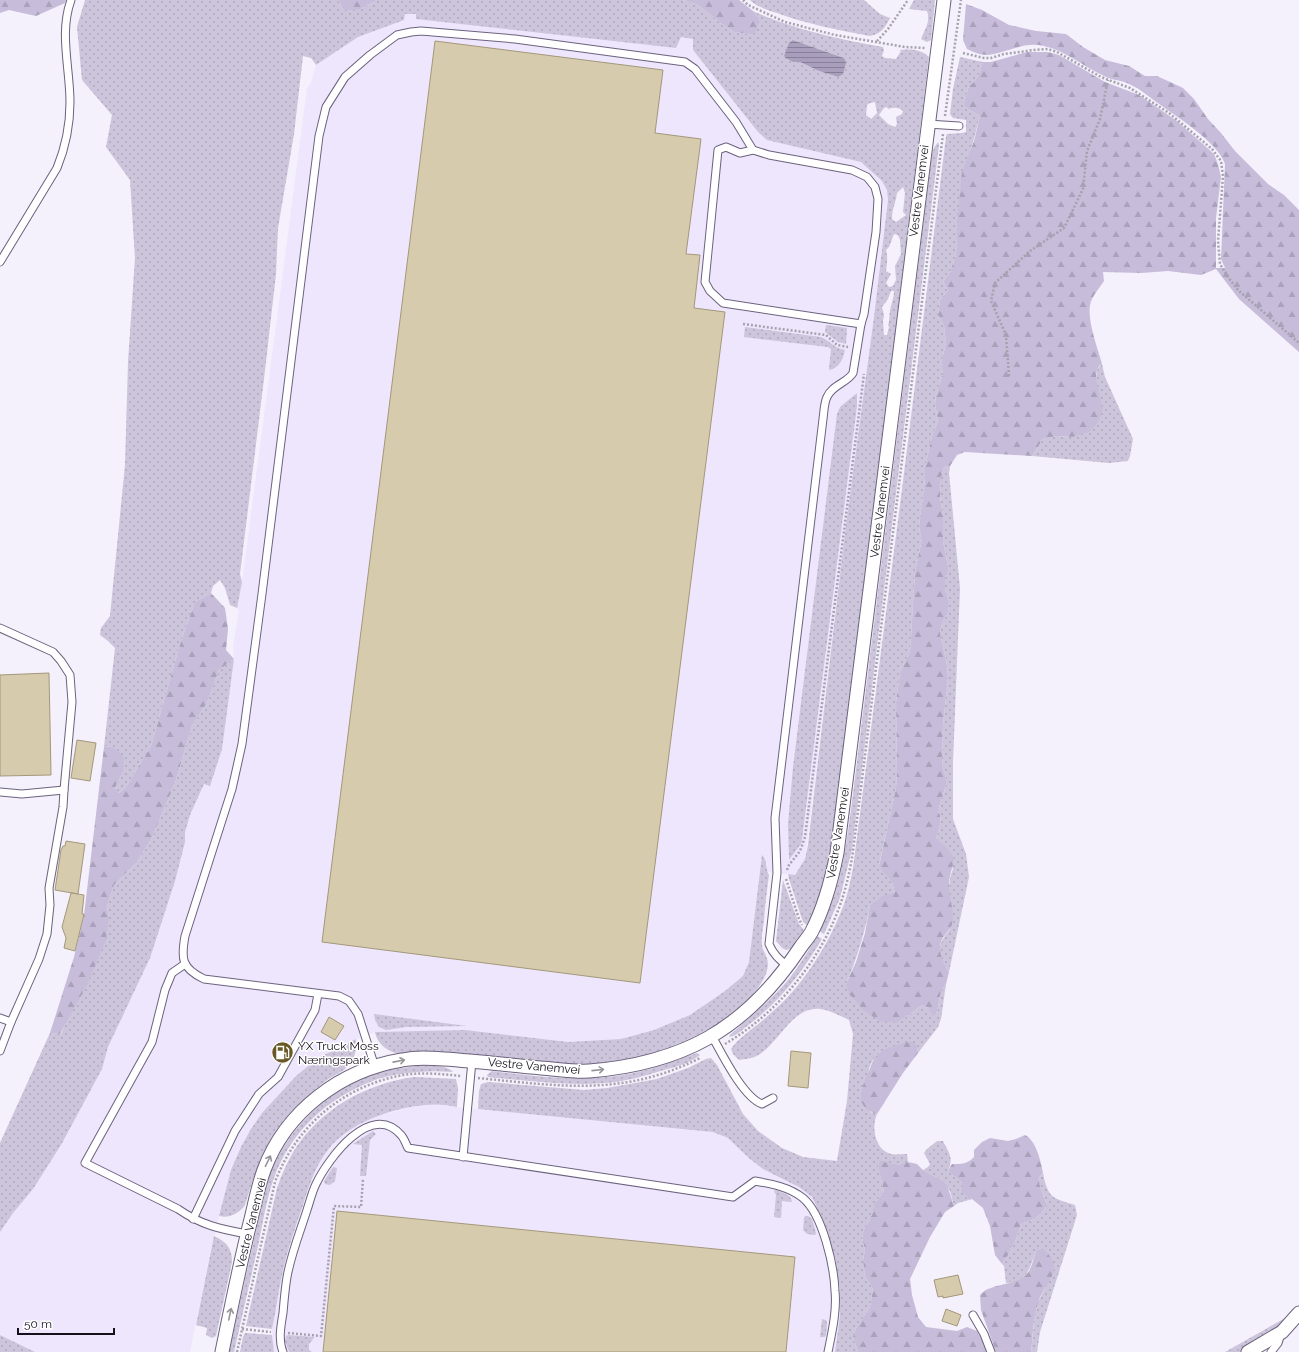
<svg xmlns="http://www.w3.org/2000/svg" width="1299" height="1352" font-family="Raleway,sans-serif">
  <style>
    .built { fill: #eee6fd }
    .grass { fill: url(#grass-dots); fill-rule: evenodd }
    .forest { fill: url(#forest-firs) }
    .water { fill: url(#water-rules) }
    .building { fill: #d7cbad; stroke: #a3987a }
    .lines { fill: none; stroke-linecap: round; stroke-linejoin: round }
    .lane-casing { stroke: #6c627d; stroke-width: 9 }
    .street-casing { stroke: #6c627d; stroke-width: 15 }
    .path { stroke: #a5a1ad; stroke-width: 2.5; stroke-dasharray: 2 2; stroke-linecap: butt }
    .lane { stroke: #fff; stroke-width: 7 }
    .street { stroke: #fff; stroke-width: 13 }
    .oneway { stroke: #969498 }
    .labels { text-anchor: middle; dominant-baseline: central; stroke-width: 3; stroke-linejoin: round; paint-order: stroke }
    .street-label { font-size: 12px; fill: #15111b; stroke: #fff }
    .poi-label { font-size: 12px; fill: #15111b; stroke: #fff; text-anchor: start }
  </style>
  <defs>
    <pattern id="grass-dots" width="8" height="8" patternUnits="userSpaceOnUse"><rect width="8" height="8" fill="#ccc5db"/><path d="M2 2h.1M6 6h.1" fill="none" stroke="#aea8bb" stroke-width="1.8" stroke-linecap="round"/></pattern>
    <pattern id="forest-firs" width="22" height="20" patternUnits="userSpaceOnUse"><rect width="22" height="20" fill="#c7bcda"/><path d="M5 1l3.5 6h-7zM16 11l3.5 6h-7z" fill="#aaa1ba"/></pattern>
    <pattern id="water-rules" width="6" height="5" patternUnits="userSpaceOnUse"><rect width="6" height="5" fill="#a99fbc"/><path d="M0 2.5h6" fill="none" stroke="#888098"/></pattern>
  </defs>
  <rect width="100%" height="100%" fill="#f4f0fc"/>
  <g class="built">
    <polygon points="404,14 416,14 417,19 676,48 681,37 693,39 693,50 758,132 861,162 882,181 887,190 888,200 874,317 846,525 805,859 795,875 767,872 767,864 762,856 749,962 743,977 725,991 690,1015 654,1030 621,1039 568,1042 465,1030 375,1032 356,1039 318,1058 296,1076 281,1092 231,1170 210,1253 190,1352 35,1352 0,1335 0,1232 13,1213 33,1189 61,1145 102,1069 108,1047 150,958 185,842 185,832 190,815 204,784 209,786 222,749 234,659 233,646 239,611 237,608 237,606 242,582 277,318 307,88 311,83 316,65 358,37 404,20"/>
    <polygon points="446,1104 457,1107 713,1132 728,1138 750,1159 763,1169 799,1187 812,1197 822,1218 835,1257 840,1289 840,1316 835,1352 274,1352 272,1329 282,1274 293,1235 310,1183 325,1154 337,1140 353,1127 374,1117 419,1105"/>
  </g>
  <g class="grass">
    <path d="M85 0H338L343 10H359L377 0H683L698 5 722 24 734 32 753 35 759 18 753 11C794 30 839 39 883 47L884 50 882 56 885 58 896 59 901 51 899 50C910 49 921 49 929 57L835 822 825 878 816 905 807 925 803 922 789 879 788 874 795 875 805 859 808 845 846 525 874 317 888 200 887 190 882 181 861 162 767 140 758 132 693 50V39L681 37 676 48 416 19V14H405L404 20 358 37 316 65 311 58 303 56 294 134 278 228 276 274 264 379 240 574 242 582 237 608 230 605 225 588 220 580 213 586 211 593 195 602 181 641 151 746 126 787 119 793 115 788 123 772 108 746 104 747 115 648 108 641 100 635 101 628 110 616 125 465 128 362 135 258 130 180 106 147 112 115 82 80 77 27ZM793 40 844 58 838 77 819 71 800 62H793ZM875 102 877 113 871 119 866 115 867 105 870 103ZM887 107 888 109C894 107 899 107 903 111L902 114 896 117 897 124 895 127 888 124 879 115 884 108ZM903 187 905 193 903 212 906 215 896 222 892 219C892 207 896 203 897 193ZM894 234 898 235 900 240 901 254 895 266 896 280 893 286 889 287 886 283 891 274 886 271C887 263 888 258 886 250L889 247ZM891 291H894C894 298 891 304 890 311 889 316 890 320 888 325L889 327 887 335H884L883 321 884 315 882 307 888 299Z"/>
    <path d="M750 0H864L880 14 890 18C885 28 881 34 870 36 838 30 807 24 777 13 768 10 757 7 750 0Z"/>
    <path d="M914 0H935L931 40 927 42 921 39C925 29 931 21 927 11L909 9Z"/>
    <path d="M960 57 983 62C978 74 980 78 969 86L963 106 980 116 970 153 957 237 956 255 950 272 943 282 948 290 940 300 938 315 944 326 946 343 941 363 943 374 936 395 935 404 938 421 932 436 925 467V479L919 527 922 539 915 572 910 652 900 672 896 702 897 772 896 788 879 865 892 883 895 892 870 905C865 932 857 958 846 984L898 1023 922 1005 928 1008 933 1015 937 1012 941 991 946 984 941 1019 938 1027 918 1053 917 1046C895 1048 877 1044 869 1069L870 1112 877 1114C871 1127 875 1150 891 1154 896 1155 902 1154 907 1154L908 1162 903 1164 896 1165 888 1163 878 1165 884 1191 874 1204V1210L869 1221 864 1229 862 1238 865 1249 863 1261 865 1276 873 1289 870 1307 856 1328 853 1337 858 1352H835L840 1316V1289L835 1257 822 1218 812 1197 799 1187 763 1169 750 1159 728 1138 713 1132 478 1109 479 1091 481 1084 488 1082 584 1090 607 1088 657 1079 688 1068 706 1059 711 1058 717 1065 743 1114 758 1131 782 1148 803 1157 837 1161 847 1101 853 1034 849 1020C840 1016 830 1010 820 1009 793 1006 780 1041 760 1054 755 1058 746 1059 739 1060L733 1054 731 1049C737 1040 745 1035 753 1028 764 1020 773 1011 783 1002 809 976 835 933 846 898 849 888 851 878 853 868L901 497 946 137 947 134 962 133 966 132V120L953 118 950 114 953 89Z"/>
    <path d="M938 142 939 145 852 849 840 898 824 934 819 931C841 891 846 847 852 802L932 154 934 148Z"/>
    <polygon points="826,325 847,328 846,344 838,342 825,332"/>
    <path d="M745 327 821 337C832 342 832 347 845 350 843 359 840 367 830 370L829 369 831 349 828 347 744 337Z"/>
    <path d="M1102 364 1105 377 1133 439 1130 456 1128 461 1109 463 1032 456 1043 439 1057 436 1072 437 1103 408C1100 396 1090 373 1102 364Z"/>
    <polygon points="857,393 857,406 802,839 801,844 789,860 788,824 793,767 837,414 840,407"/>
    <path d="M950 466 949 473 960 588 953 761V819L966 854 969 877 949 972C937 952 936 947 950 929 950 911 946 885 953 869L936 838C939 830 943 819 938 811L947 782 943 768 942 758 943 725 948 678 947 665 940 633 942 623 948 613 949 601 945 590V578L949 571 943 541V516L940 496 941 478 944 467Z"/>
    <polygon points="234,659 222,749 210,786 204,784 190,815 185,832 185,842 175,881 150,958 108,1047 102,1069 61,1145 33,1189 13,1213 0,1232 0,1143 50,1033 61,1034 109,917 107,906 114,885 136,863 151,840 175,783 192,726 207,703 219,670"/>
    <path d="M762 855C768 861 765 869 769 875 767 890 765 905 764 921 763 928 761 937 762 945 762 949 765 952 766 956 769 962 768 970 765 976 755 998 734 1014 714 1026 685 1042 654 1055 621 1061 567 1071 504 1057 449 1053 439 1052 429 1051 419 1052 413 1052 407 1054 401 1054 389 1053 377 1044 375 1032L465 1030 568 1042 621 1039 654 1030 690 1015 725 991 743 976 749 962Z"/>
    <polygon points="783,880 799,924 804,930 794,948 786,950 782,948 776,941"/>
    <path d="M817 936 822 939C803 971 781 1000 751 1023 744 1028 738 1035 730 1037L729 1036 732 1033C744 1022 757 1012 769 1000 789 982 804 959 817 936Z"/>
    <polygon points="374,1014 467,1026 406,1027 386,1030 379,1027 375,1020"/>
    <path d="M356 1039C357 1046 355 1056 352 1062 346 1070 335 1075 327 1080 313 1091 300 1102 288 1115 265 1141 255 1172 245 1205 240 1213 229 1219 219 1216L231 1170 241 1147 251 1129 262 1113 296 1076 318 1058Z"/>
    <path d="M697 1053 700 1055C690 1063 676 1067 664 1070 644 1076 624 1082 604 1083 569 1086 533 1081 497 1078L488 1077 487 1075 492 1071C546 1078 597 1084 650 1069 666 1065 681 1058 697 1053Z"/>
    <path d="M415 1066C425 1066 447 1064 453 1072 428 1070 404 1072 381 1078 374 1080 367 1083 361 1086 321 1104 289 1136 274 1178 266 1200 263 1223 258 1246 250 1281 242 1317 234 1352H229L265 1190C267 1183 269 1176 272 1169 292 1123 335 1083 385 1071 395 1068 405 1068 415 1066Z"/>
    <path d="M415 1077 456 1079 458 1088 457 1107C436 1102 417 1105 397 1110 375 1116 355 1124 338 1139 319 1156 310 1182 303 1205 295 1228 287 1251 282 1275 278 1293 276 1311 272 1329L246 1326 277 1188C281 1176 286 1165 292 1154 318 1110 366 1083 415 1077Z"/>
    <polygon points="373,1131 376,1134 370,1140 366,1176 360,1176 362,1145 353,1144"/>
    <path d="M937 1141H943C949 1153 954 1158 948 1171L962 1183V1192L969 1200 958 1203 954 1206 950 1191 942 1180 923 1170 928 1167 930 1164 924 1153 927 1149Z"/>
    <polygon points="333,1167 337,1168 335,1181 330,1185 325,1184 324,1181"/>
    <path d="M1043 1173C1048 1198 1052 1198 1075 1205L1077 1215 1040 1332 1037 1352H1031L1035 1314 1039 1300 1051 1277 1054 1268 1036 1251C1029 1269 1029 1280 1006 1283L1004 1266 1002 1264C1013 1249 1016 1240 1021 1224 1035 1219 1040 1218 1047 1204L1038 1182 1039 1178Z"/>
    <path d="M776 1190C783 1193 791 1194 792 1202L782 1201 781 1218 774 1217 776 1195 774 1191Z"/>
    <polygon points="805,1216 808,1216 812,1219 816,1233 815,1235 807,1234 803,1230 804,1218"/>
    <path d="M214 1236C227 1242 232 1248 232 1262L216 1336 212 1338 206 1335 207 1328 196 1325Z"/>
    <polygon points="1294,1313 1291,1318 1244,1352 1225,1352"/>
    <polygon points="822,1319 826,1320 827,1323 826,1336 824,1337 820,1337"/>
    <polygon points="245,1333 272,1335 274,1352 240,1352 243,1337"/>
    <polygon points="0,1335 35,1352 0,1352"/>
    <polygon points="288,1335 314,1337 313,1339 309,1344 309,1350 312,1352 289,1352 285,1341 286,1336"/>
  </g>
  <g class="forest">
    <polygon points="0,0 66,0 65,3 36,16 9,10 0,13"/>
    <polygon points="338,0 377,0 359,10 343,10"/>
    <polygon points="683,0 739,0 753,11 759,18 757,29 753,35 734,32 722,24 698,5"/>
    <path d="M966 4 982 10 1009 25 1036 31 1066 34 1083 47 1105 60 1129 66 1145 76H1157L1183 88 1194 99 1208 119 1221 133 1235 151 1268 184 1284 195 1299 210V352L1239 299 1216 269 1201 275 1168 271 1141 273 1103 272 1104 281C1100 287 1095 293 1092 299 1084 314 1098 348 1102 364L1099 366 1096 374 1097 383 1103 408 1099 421 1089 432 1072 437 1057 436 1043 439 1032 456 965 452 957 455 950 466 944 467 941 478 940 496 943 516V541L949 571 945 578V590L949 601 948 613 942 623 940 633 947 665 948 678 943 725 942 758 943 768 947 782 938 811C943 819 939 830 936 838L948 849 954 858C953 867 949 876 949 885 948 896 954 908 953 919 953 925 949 930 945 935 935 947 942 960 949 972L946 984 941 991 937 1012 933 1016 928 1008 922 1005 898 1023 880 1021 864 1011 850 995 846 984 856 962 865 933 870 905 885 895H888L895 892 892 883 879 866 896 788 897 772 896 702 900 672 910 652 915 572 922 539 919 527 925 479V467L932 436 938 421 935 404 936 395 943 374 941 363 946 343 944 326 938 315 940 300 948 290 943 282 950 272 956 255 958 212 962 172 974 141 980 116 963 106 969 86C980 78 978 74 983 62H991L1027 52H1048L1059 55 1105 82 1139 95 1177 121 1204 145 1214 154 1218 164 1221 177 1216 218V268H1225L1221 259 1225 164C1218 142 1174 115 1155 101 1147 95 1137 87 1127 83 1120 80 1111 80 1104 76 1084 67 1066 51 1044 46 1024 41 1007 53 987 55 981 55 973 52 967 49L963 40Z"/>
    <path d="M211 593 225 608 228 629 226 650 234 659 219 670 207 703 192 726 175 783 151 840 136 863 114 885 107 906 109 917 106 940 89 981 60 1034 50 1033 74 957 84 915 104 747C113 745 118 751 124 758L123 772 115 788 119 793 126 787 151 746 181 641 195 602Z"/>
    <path d="M911 1041 917 1046 918 1053 903 1073 877 1114C853 1107 861 1089 869 1071 872 1064 873 1058 879 1053 885 1048 903 1043 911 1041Z"/>
    <path d="M1025 1135C1036 1140 1041 1162 1043 1173 1042 1174 1040 1176 1039 1178 1037 1182 1045 1199 1047 1204 1040 1218 1035 1219 1021 1224 1016 1240 1013 1249 1002 1264L995 1255 990 1226 983 1208 972 1199 969 1200 962 1192V1183L948 1171 952 1164C961 1164 968 1164 974 1157V1150L982 1142 990 1138 1008 1141 1016 1139Z"/>
    <path d="M880 1161C891 1163 898 1167 908 1162L917 1164 923 1170 942 1180 947 1185 954 1206 945 1212 930 1237 910 1279 912 1295 918 1317 926 1327 957 1331 967 1327 977 1331 985 1345 987 1352H858L853 1337 856 1328 870 1307 873 1289 865 1276 863 1261 865 1249 862 1238 864 1229 869 1221 874 1210V1204L884 1191 878 1166Z"/>
    <path d="M1044 1249C1048 1254 1054 1260 1054 1267 1054 1279 1042 1290 1039 1300 1033 1317 1033 1335 1031 1352H996L981 1310 980 1295C982 1293 985 1290 988 1289 999 1284 1024 1283 1030 1269 1033 1263 1034 1257 1036 1251Z"/>
  </g>
  <polygon class="water" points="793,40 844,58 846,63 843,74 838,77 819,71 800,62 793,62 786,58 784,56 789,43"/>
  <g class="building">
    <polygon points="435,41 663,70 655,133 701,139 686,254 700,255 694,308 725,312 640,983 322,942"/>
    <polygon points="49,673 51,775 0,776 0,675"/>
    <polygon points="77,740 96,743 90,781 71,778"/>
    <polygon points="66,841 85,844 78,894 55,890 61,850 63,846 65,846"/>
    <polygon points="71,893 84,895 82,914 84,914 75,951 64,948 66,938 62,927"/>
    <polygon points="329,1017 344,1026 335,1040 321,1032"/>
    <polygon points="791,1051 811,1053 808,1088 788,1086"/>
    <polygon points="337,1211 795,1257 786,1352 323,1352"/>
    <polygon points="958,1275 963,1294 943,1298 943,1296 938,1297 934,1280"/>
    <polygon points="946,1309 961,1315 957,1326 942,1321"/>
  </g>
  <g class="lines">
    <defs>
      <g id="lane">
        <polyline points="927,124 959,126"/>
        <polyline points="753,150 740,153 726,147 718,150 705,282 710,291 723,303 861,324"/>
        <path d="M0 262 57 168C66 146 70 125 70 102 70 68 59 33 71 0"/>
        <polyline points="0,628 53,652 61,661 70,675 72,702 64,790 63,807 49,888 50,905 47,934 39,959 11,1022"/>
        <polyline points="0,792 22,794 64,790"/>
        <path d="M185 964 172 973 165 990 152 1042 85 1163 178 1209C201 1225 220 1229 247 1234"/>
        <polyline points="0,1018 11,1022 0,1051"/>
        <path d="M712 1036C722 1054 743 1097 762 1104L773 1098"/>
        <path d="M375 1067 358 1014 349 1001 339 996 204 979C181 968 181 958 185 936L232 789 242 744 262 594 319 136 326 107 345 77 370 55 397 35 411 32 421 31 515 39 685 62 695 69 736 122 753 150 769 155 852 170 867 177 875 187 878 199 876 232 864 314 861 324 853 373C847 383 832 385 827 397 824 403 824 412 823 419L775 818 777 873 769 944C773 954 779 959 787 966"/>
        <polyline points="463,1157 472,1061"/>
        <polyline points="193,1219 235,1131 259,1094 278,1077 315,1010 318,994"/>
        <polyline points="973,1315 984,1334 991,1352"/>
        <path d="M283 1352C278 1340 281 1325 283 1313 284 1301 285 1289 287 1277 291 1254 300 1232 307 1210 310 1201 312 1192 316 1184 328 1159 371 1100 401 1135 404 1138 406 1144 408 1148L733 1197 755 1181C772 1184 789 1187 803 1198 823 1215 834 1266 835 1291 837 1311 832 1332 828 1352"/>
        <polyline points="1271,1352 1278,1343 1281,1334"/>
      </g>
      <g id="street">
        <path d="M222 1352C231 1308 240 1263 251 1219 255 1203 258 1186 264 1170 286 1111 341 1070 402 1060 416 1057 430 1058 444 1059 476 1061 508 1065 541 1068 557 1069 573 1072 589 1071 629 1068 672 1058 708 1038 745 1017 776 984 800 948 804 942 809 937 812 931 824 908 832 878 837 853L944 0"/>
        <polyline points="1248,1352 1282,1332 1299,1313"/>
      </g>
    </defs>
    <use href="#lane" class="lane-casing"/>
    <use href="#street" class="street-casing"/>
    <g class="path">
      <polyline points="743,0 748,5 785,22 835,35 905,47 925,48"/>
      <polyline points="877,41 888,29 908,0"/>
      <polyline points="963,53 984,58 991,58 1004,54 1034,50 1048,49 1057,52 1101,77 1130,88 1169,113 1212,149 1221,161 1223,176 1218,241 1220,264 1228,277 1238,290 1299,343"/>
      <polyline points="945,116 961,0"/>
      <polyline points="743,324 826,335 837,345 848,347"/>
      <polyline points="1009,376 1006,335 991,301 995,283 1030,251 1064,228 1083,189 1087,151 1100,119 1108,80"/>
      <polyline points="787,870 789,865 800,851 805,837 864,374"/>
      <polyline points="786,879 799,919 802,925"/>
      <path d="M725 1044C781 1011 826 954 844 893 848 879 851 865 853 851L943 134"/>
      <path d="M478 1078C560 1086 623 1097 700 1058"/>
      <polyline points="242,1329 271,1332"/>
      <polyline points="288,1333 321,1336 334,1206 361,1207 363,1179"/>
      <path d="M237 1352 275 1182C296 1126 343 1086 403 1075 422 1072 442 1074 461 1076"/>
    </g>
    <use href="#lane" class="lane"/>
    <use href="#street" class="street"/>
  </g>
  <defs><path id="oneway-shaft" d="M-6 0H5M1.5-3L5.5 0L1.5 3" fill="none" stroke-width="1.6" stroke-linecap="round" stroke-linejoin="round"/></defs>
  <g class="oneway">
    <use href="#oneway-shaft" transform="translate(399 1061) rotate(-11)"/>
    <use href="#oneway-shaft" transform="translate(598 1070) rotate(-6)"/>
    <use href="#oneway-shaft" transform="translate(268 1161) rotate(-64)"/>
    <use href="#oneway-shaft" transform="translate(230 1314) rotate(-78)"/>
  </g>
  <defs>
    <symbol id="fuel-disc" viewBox="-11 -11 22 22"><circle r="9.5" fill="#695826" stroke="#fff"/><path d="M-5.5-6h7V0h2V4h1.3V-2.5L3-4.5l.8-.8L6-3V5H2.5V1h-1V6h-7ZM-4.2-4.7v3.2H.2V-4.7Z" fill="#fff"/></symbol>
  </defs>
  <g fill-rule="evenodd">
    <use href="#fuel-disc" x="270" y="1040" width="25" height="25"/>
  </g>
  <g class="labels">
    <g class="street-label">
      <text transform="translate(919 191) rotate(-83)">Vestre Vanemvei</text>
      <text transform="translate(880 512) rotate(-83)">Vestre Vanemvei</text>
      <text transform="translate(838 833) rotate(-81)">Vestre Vanemvei</text>
      <text transform="translate(534 1066) rotate(5)">Vestre Vanemvei</text>
      <text transform="translate(251 1223) rotate(-76)">Vestre Vanemvei</text>
    </g>
    <g class="poi-label">
      <text x="298" y="1046">YX Truck Moss<tspan x="298" dy="14">Næringspark</tspan></text>
    </g>
  </g>
  <path d="M18 1328v6h96v-6" fill="none" stroke="#15111b" stroke-width="2"/>
  <text x="24" y="1328" font-size="12" fill="#15111b" stroke="#ffffff" stroke-width="3" paint-order="stroke">50 m</text>
</svg>
